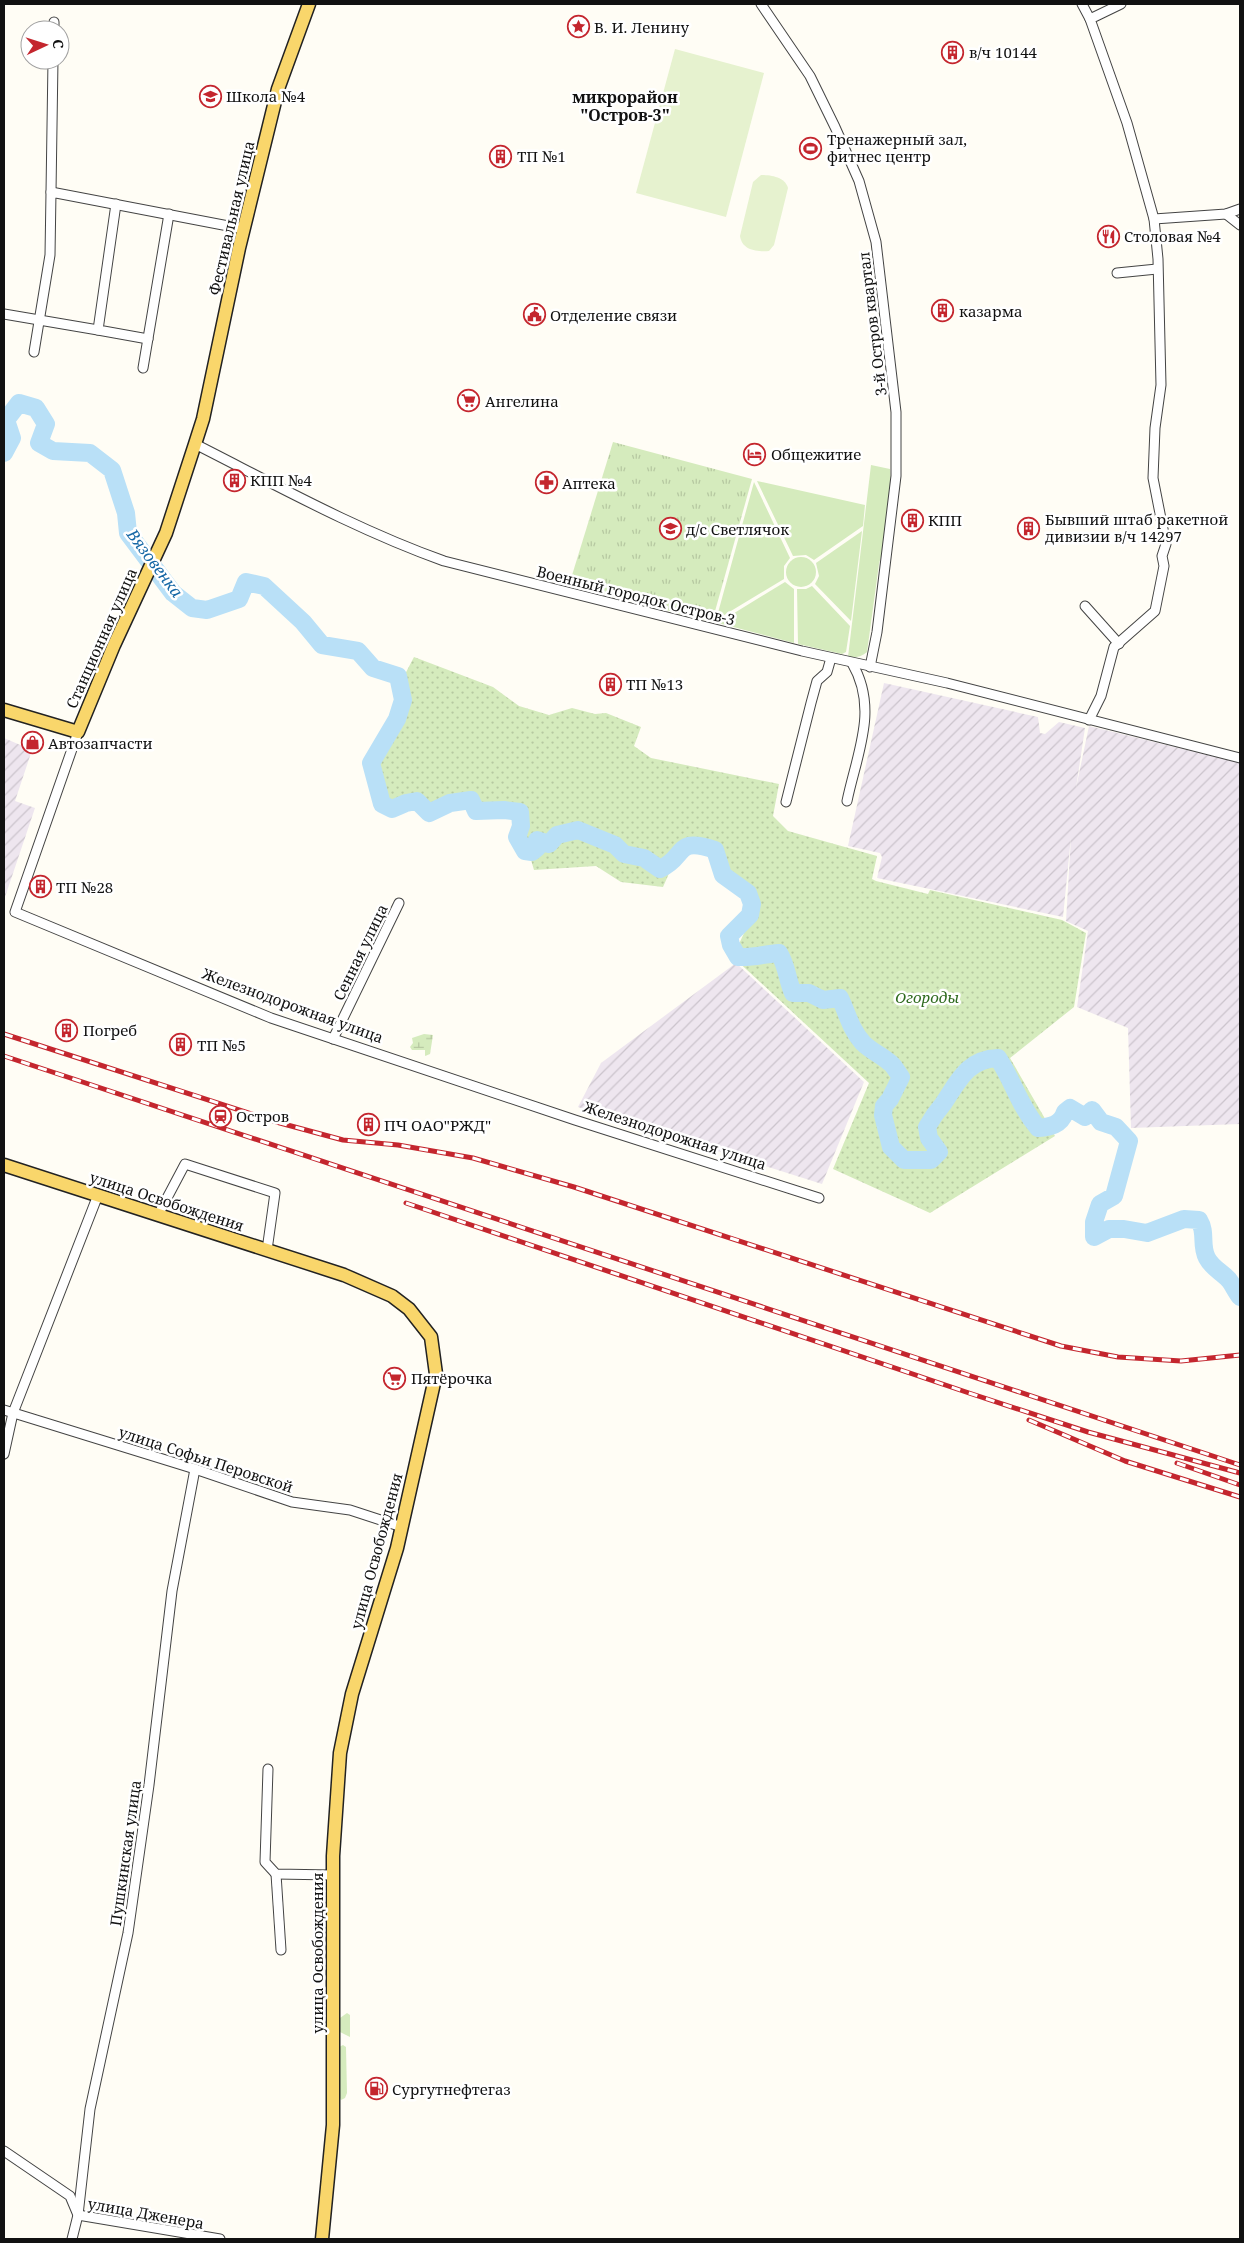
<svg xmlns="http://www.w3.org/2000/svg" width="1244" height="2243" font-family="'Noto Serif',serif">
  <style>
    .industrial { fill: url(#industrial-furrows) }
    .grass { fill: #d5ebbd }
    .wetland { fill: url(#wetland-marsh) }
    .park { fill: url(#park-tufts) }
    .garden { fill: url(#garden-dots) }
    .pitch { fill: #e6f2cf }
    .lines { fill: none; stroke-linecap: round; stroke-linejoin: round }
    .river { stroke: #b9e0f7; stroke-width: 18 }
    .street-casing { stroke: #444; stroke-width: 11 }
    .primary-casing { stroke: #222; stroke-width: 15 }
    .street { stroke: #fff; stroke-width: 9 }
    .primary { stroke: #f9d66b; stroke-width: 12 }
    .rail-casing { stroke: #c4262e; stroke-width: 5 }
    .rail { stroke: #fff; stroke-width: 3; stroke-dasharray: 9; stroke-linecap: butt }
    .labels { text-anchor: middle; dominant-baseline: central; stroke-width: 5; stroke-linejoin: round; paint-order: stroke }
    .poi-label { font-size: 15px; fill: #111; stroke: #fff; text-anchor: start }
    .street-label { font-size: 15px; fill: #111; stroke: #fff }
    .park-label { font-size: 15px; font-style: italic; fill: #2f6b1f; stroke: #fff }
    .neighbourhood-label { font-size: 16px; font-weight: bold; fill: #111; stroke: #fff }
    .water-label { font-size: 16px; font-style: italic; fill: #1768a6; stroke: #fff }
  </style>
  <defs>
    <pattern id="industrial-furrows" width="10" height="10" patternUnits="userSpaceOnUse" patternTransform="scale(1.25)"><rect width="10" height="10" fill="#eee6ef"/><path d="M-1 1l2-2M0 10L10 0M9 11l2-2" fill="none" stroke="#cbc4cc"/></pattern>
    <pattern id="wetland-marsh" width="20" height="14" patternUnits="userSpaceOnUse" patternTransform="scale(1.25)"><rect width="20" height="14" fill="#d5ebbd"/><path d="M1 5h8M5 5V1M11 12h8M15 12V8" fill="none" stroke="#b6c8a1"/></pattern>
    <pattern id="park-tufts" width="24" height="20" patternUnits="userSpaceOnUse" patternTransform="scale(1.25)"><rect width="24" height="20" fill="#d5ebbd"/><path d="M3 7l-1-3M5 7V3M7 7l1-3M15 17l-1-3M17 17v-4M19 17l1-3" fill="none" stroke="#b6c8a1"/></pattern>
    <pattern id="garden-dots" width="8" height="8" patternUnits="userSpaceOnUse" patternTransform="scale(1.25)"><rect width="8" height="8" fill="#d5ebbd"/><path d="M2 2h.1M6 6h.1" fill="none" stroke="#b6c8a1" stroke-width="1.8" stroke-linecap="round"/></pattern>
  </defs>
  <rect width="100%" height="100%" fill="#fffdf5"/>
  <g class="industrial">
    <polygon points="884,683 1038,717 1040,733 1045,734 1059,722 1085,728 1076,788 1089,726 1240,763 1240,1124 1131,1128 1128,1028 1077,1007 1088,931 1066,921 1071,837 1063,917 877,878 882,857 880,853 848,846"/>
    <polygon points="4,738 32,750 15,801 35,808 4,900"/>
    <polygon points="736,963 864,1082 822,1184 578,1107 601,1063"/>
  </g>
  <g class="grass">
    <path d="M871 465 890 469 893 509 879 564 867 652C861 657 855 658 848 657Z"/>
    <polygon points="757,481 865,505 863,526 814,560 806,555 793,556"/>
    <polygon points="754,482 790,558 784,566 784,579 716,620"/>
    <polygon points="862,531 851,621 815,584 819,576 816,563"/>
    <circle cx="801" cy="572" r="15"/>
    <polygon points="785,582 794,589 794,643 718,623"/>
    <polygon points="812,586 850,626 846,652 842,654 798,644 797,589 806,589"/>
    <polygon points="347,2013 350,2015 350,2037 340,2032 340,2018"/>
    <polygon points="343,2045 346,2047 347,2093 345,2098 341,2100 339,2096 339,2047"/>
  </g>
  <polygon class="wetland" points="424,1034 433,1035 430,1054 425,1056 425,1050 412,1050 410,1047 413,1043 412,1038"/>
  <polygon class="park" points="613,442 752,479 712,622 569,585"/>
  <polygon class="garden" points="414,657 493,687 519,706 549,715 572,708 595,714 606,713 641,727 634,746 651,758 779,784 773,816 788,831 877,856 872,879 876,881 928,894 930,890 1062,920 1086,933 1074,1007 1010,1058 1055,1136 930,1213 833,1169 869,1083 733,957 756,907 753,891 729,873 723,854 716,844 694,839 682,844 663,887 621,882 596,866 534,870 526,843 524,806 481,803 470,794 448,799 430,806 420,798 391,803 384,800 376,772 377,760 391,738 403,712 403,678"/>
  <g class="pitch">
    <polygon points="675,49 764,73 726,217 636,193"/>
    <path d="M761 175C771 175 785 177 788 188L774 245 769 251C756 252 742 250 740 236L753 182Z"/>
  </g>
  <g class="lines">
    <path class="river" d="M4 453 12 438 6 420 19 403 36 408 46 424 39 443 53 451 90 453 112 470 126 513 128 533 173 593 192 608 207 610 239 599 246 582 264 586 303 622 322 645 358 651 373 668 398 676 403 700 397 719 371 763 382 804 392 809 406 803 417 801 429 813 450 803 471 800 476 811 504 810 520 812 521 826 517 837 525 851 532 852 537 848V840L549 844 557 835 578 830 615 845 624 854 644 858 660 869C687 857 674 836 715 850L723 875 748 893 752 904 750 915 729 936 731 945 738 957C753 958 765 954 779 953 787 966 787 979 793 993H809L823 1000 840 998C848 1015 850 1028 863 1043 871 1051 881 1055 889 1062 894 1065 897 1072 901 1077L890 1099 884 1106 883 1115 891 1147 904 1160H931L939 1152 929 1138 927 1127C932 1118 937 1111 943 1104 958 1082 967 1059 998 1058 1013 1081 1020 1107 1038 1128 1050 1127 1061 1125 1065 1112L1070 1108 1085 1117 1092 1110 1101 1122 1116 1127 1129 1141 1114 1196 1100 1204 1094 1222V1237L1109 1229H1124L1147 1233 1184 1219 1199 1220C1207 1233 1200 1245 1207 1258 1212 1268 1222 1272 1229 1280 1233 1285 1236 1292 1240 1297"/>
    <defs>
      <g id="street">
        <polyline points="761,4 810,76 835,127 859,181 876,242 896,412 896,476 877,632 870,667"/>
        <polyline points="1082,4 1090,19"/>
        <polyline points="54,30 54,22"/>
        <polyline points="51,192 53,60"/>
        <polyline points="116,204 98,330 148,339"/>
        <polyline points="1226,214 1240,225"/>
        <polyline points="1154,219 1226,214 1240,209"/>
        <polyline points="1117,273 1157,269"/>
        <polyline points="4,314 98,330"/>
        <polyline points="34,352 50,255 51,192 244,229"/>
        <polyline points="143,368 169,214"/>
        <path d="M195 444C276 485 357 530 444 561L802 651 947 683 1240 758"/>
        <polyline points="1085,606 1119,644"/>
        <polyline points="1089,720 1101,696 1114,647 1155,611 1164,566 1162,556 1166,544 1153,478 1155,428 1161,385 1158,259 1154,219 1127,123 1090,19 1121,4"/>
        <polyline points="78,732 15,912 271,1018 575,1120 819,1198"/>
        <path d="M847 801C857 753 879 709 852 663"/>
        <polyline points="786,802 811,703 817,681 827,672 831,658"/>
        <polyline points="333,1039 399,903"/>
        <polyline points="158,1215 185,1164 275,1193 267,1250"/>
        <polyline points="4,1410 195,1469 292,1502 350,1510 402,1527"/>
        <polyline points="4,1454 13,1413 98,1195"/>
        <polyline points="268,1769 265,1862 276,1874 333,1875"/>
        <polyline points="276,1874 281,1950"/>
        <polyline points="4,2151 70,2196 78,2215 220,2239"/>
        <polyline points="72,2239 78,2215 90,2109 128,1933 149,1785 172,1591 195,1469"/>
      </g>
      <g id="primary">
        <polyline points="4,710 78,732 114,645 166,533 195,444 203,419 239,248 278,89 309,4"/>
        <polyline points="4,1165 344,1275 392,1296 409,1309 431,1337 436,1374 397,1548 352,1694 340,1753 333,1856 333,2125 322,2239"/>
      </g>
    </defs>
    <use href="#street" class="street-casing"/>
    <use href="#primary" class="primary-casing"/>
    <use href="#street" class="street"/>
    <use href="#primary" class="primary"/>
    <defs>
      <g id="rail">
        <polyline points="4,1034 280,1123 343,1140 398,1145 473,1158 574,1187 1061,1346 1118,1357 1181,1361 1240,1355"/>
        <polyline points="4,1056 1240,1465"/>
        <polyline points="406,1203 969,1393 1088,1432 1240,1473"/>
        <polyline points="1029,1420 1125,1461 1240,1497"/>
        <polyline points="1177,1463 1240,1485"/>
      </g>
    </defs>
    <use href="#rail" class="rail-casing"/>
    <use href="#rail" class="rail"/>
  </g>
  <defs>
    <symbol id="sight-ring" viewBox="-11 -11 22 22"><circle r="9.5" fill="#fff" stroke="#c4262e" stroke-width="1.5"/><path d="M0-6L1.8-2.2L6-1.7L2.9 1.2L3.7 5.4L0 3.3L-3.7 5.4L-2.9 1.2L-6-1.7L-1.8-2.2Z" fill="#c4262e"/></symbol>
    <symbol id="building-ring" viewBox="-11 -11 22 22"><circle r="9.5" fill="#fff" stroke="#c4262e" stroke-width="1.5"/><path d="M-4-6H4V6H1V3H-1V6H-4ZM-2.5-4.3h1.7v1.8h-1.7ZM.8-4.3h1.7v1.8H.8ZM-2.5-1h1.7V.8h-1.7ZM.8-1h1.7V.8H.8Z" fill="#c4262e"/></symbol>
    <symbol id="school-ring" viewBox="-11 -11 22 22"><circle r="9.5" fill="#fff" stroke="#c4262e" stroke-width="1.5"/><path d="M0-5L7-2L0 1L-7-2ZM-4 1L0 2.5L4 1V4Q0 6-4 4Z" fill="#c4262e"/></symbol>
    <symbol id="stadium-ring" viewBox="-11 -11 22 22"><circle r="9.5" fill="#fff" stroke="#c4262e" stroke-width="1.5"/><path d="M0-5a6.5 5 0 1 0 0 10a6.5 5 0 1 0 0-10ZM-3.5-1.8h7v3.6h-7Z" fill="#c4262e"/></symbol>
    <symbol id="restaurant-ring" viewBox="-11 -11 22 22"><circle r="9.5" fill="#fff" stroke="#c4262e" stroke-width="1.5"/><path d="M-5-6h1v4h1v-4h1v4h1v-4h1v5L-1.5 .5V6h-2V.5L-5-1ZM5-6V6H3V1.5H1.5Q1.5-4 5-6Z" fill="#c4262e"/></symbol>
    <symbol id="civic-ring" viewBox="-11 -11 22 22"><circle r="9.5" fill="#fff" stroke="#c4262e" stroke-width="1.5"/><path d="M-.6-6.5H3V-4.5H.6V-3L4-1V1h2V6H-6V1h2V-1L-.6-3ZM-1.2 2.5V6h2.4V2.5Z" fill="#c4262e"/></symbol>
    <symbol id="supermarket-ring" viewBox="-11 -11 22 22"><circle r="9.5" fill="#fff" stroke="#c4262e" stroke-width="1.5"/><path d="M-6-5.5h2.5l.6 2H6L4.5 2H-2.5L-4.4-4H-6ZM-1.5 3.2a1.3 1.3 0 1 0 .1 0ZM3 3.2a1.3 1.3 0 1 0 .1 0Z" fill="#c4262e"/></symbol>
    <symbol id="hotel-ring" viewBox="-11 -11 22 22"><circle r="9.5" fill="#fff" stroke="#c4262e" stroke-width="1.5"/><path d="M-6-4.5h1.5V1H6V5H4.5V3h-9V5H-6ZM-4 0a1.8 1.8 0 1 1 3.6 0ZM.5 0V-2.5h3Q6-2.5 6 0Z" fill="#c4262e"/></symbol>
    <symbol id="pharmacy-ring" viewBox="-11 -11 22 22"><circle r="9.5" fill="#fff" stroke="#c4262e" stroke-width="1.5"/><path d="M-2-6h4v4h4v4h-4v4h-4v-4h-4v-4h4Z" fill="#c4262e"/></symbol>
    <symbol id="shop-ring" viewBox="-11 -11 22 22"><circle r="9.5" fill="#fff" stroke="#c4262e" stroke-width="1.5"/><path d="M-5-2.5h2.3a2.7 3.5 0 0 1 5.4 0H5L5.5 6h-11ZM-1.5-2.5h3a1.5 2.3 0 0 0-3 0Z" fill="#c4262e"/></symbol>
    <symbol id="station-ring" viewBox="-11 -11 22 22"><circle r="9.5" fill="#fff" stroke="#c4262e" stroke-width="1.5"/><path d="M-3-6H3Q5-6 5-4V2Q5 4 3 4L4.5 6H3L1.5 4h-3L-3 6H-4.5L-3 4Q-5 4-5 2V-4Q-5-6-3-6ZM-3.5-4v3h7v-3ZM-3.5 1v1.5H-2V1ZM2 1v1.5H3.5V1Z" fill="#c4262e"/></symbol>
    <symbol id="fuel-ring" viewBox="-11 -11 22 22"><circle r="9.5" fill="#fff" stroke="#c4262e" stroke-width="1.5"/><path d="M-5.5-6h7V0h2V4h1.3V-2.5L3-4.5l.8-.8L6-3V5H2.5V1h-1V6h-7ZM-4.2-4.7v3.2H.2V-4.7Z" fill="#c4262e"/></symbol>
  </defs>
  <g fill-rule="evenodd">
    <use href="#sight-ring" x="566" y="14" width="25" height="25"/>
    <use href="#building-ring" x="940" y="40" width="25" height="25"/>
    <use href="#school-ring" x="198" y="84" width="25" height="25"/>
    <use href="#stadium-ring" x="798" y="136" width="25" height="25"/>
    <use href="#building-ring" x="488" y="144" width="25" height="25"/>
    <use href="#restaurant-ring" x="1096" y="224" width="25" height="25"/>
    <use href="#building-ring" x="930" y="298" width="25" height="25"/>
    <use href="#civic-ring" x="522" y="302" width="25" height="25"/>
    <use href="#supermarket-ring" x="456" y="388" width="25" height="25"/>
    <use href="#hotel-ring" x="742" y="442" width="25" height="25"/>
    <use href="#building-ring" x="222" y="468" width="25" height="25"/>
    <use href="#pharmacy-ring" x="534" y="470" width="25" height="25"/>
    <use href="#building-ring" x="900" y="508" width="25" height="25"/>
    <use href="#building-ring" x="1016" y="516" width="25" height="25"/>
    <use href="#school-ring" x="658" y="516" width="25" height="25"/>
    <use href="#building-ring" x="598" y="672" width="25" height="25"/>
    <use href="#shop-ring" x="20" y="730" width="25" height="25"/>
    <use href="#building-ring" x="28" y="874" width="25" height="25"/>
    <use href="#building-ring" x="54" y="1018" width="25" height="25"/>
    <use href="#building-ring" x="168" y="1032" width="25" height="25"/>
    <use href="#station-ring" x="208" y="1104" width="25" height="25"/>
    <use href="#building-ring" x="356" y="1112" width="25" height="25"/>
    <use href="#supermarket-ring" x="382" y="1366" width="25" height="25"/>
    <use href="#fuel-ring" x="364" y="2076" width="25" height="25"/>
  </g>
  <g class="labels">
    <g class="poi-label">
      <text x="594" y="27">В. И. Ленину</text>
      <text x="969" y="52">в/ч 10144</text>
      <text x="226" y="96">Школа №4</text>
      <text x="827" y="139">Тренажерный зал,<tspan x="827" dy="17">фитнес центр</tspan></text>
      <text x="517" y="156">ТП №1</text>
      <text x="1124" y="236">Столовая №4</text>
      <text x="959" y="311">казарма</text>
      <text x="550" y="315">Отделение связи</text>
      <text x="485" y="401">Ангелина</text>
      <text x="771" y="454">Общежитие</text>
      <text x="250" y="480">КПП №4</text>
      <text x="562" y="483">Аптека</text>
      <text x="1045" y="519">Бывший штаб ракетной<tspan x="1045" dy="17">дивизии в/ч 14297</tspan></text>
      <text x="928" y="520">КПП</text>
      <text x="686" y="529">д/с Светлячок</text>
      <text x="626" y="684">ТП №13</text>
      <text x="48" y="743">Автозапчасти</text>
      <text x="56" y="887">ТП №28</text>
      <text x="83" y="1030">Погреб</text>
      <text x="197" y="1045">ТП №5</text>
      <text x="236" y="1116">Остров</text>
      <text x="384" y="1125">ПЧ ОАО"РЖД"</text>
      <text x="411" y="1378">Пятёрочка</text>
      <text x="392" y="2089">Сургутнефтегаз</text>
    </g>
    <g class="street-label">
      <text transform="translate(231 218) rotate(-77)">Фестивальная улица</text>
      <text transform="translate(872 324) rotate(-97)">3-й Остров квартал</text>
      <text transform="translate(636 595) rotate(14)">Военный городок Остров-3</text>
      <text transform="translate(101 638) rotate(-66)">Станционная улица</text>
      <text transform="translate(360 952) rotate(-64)">Сенная улица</text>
      <text transform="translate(293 1005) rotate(20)">Железнодорожная улица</text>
      <text transform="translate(675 1135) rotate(18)">Железнодорожная улица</text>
      <text transform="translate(167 1201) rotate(18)">улица Освобождения</text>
      <text transform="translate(206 1459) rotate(18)">улица Софьи Перовской</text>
      <text transform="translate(376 1551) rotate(-75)">улица Освобождения</text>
      <text transform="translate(125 1853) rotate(-82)">Пушкинская улица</text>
      <text transform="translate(317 1953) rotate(-90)">улица Освобождения</text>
      <text transform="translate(146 2213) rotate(10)">улица Дженера</text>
    </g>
    <g class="park-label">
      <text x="927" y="997">Огороды</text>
    </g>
    <g class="neighbourhood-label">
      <text x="625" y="97">микрорайон<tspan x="625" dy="18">"Остров-3"</tspan></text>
    </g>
    <g class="water-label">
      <text transform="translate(155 563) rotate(53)">Вязовенка</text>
    </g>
  </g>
  <rect width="1244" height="2243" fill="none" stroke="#111111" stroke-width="10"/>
  <g transform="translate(45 45) rotate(86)"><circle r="24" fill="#ffffff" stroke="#a0a0a0"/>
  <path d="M0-4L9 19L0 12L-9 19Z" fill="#c4262e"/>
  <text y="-8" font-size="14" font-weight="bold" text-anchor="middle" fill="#111111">С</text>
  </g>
</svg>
